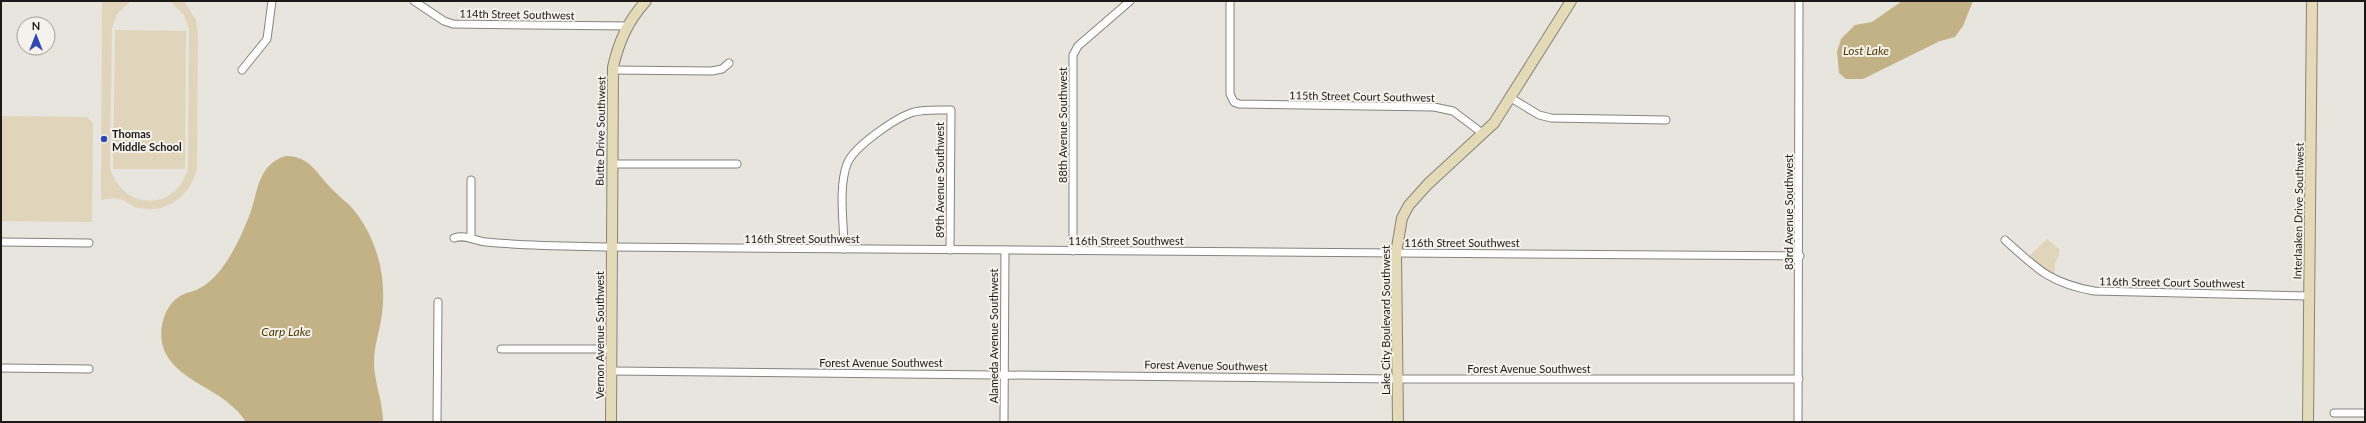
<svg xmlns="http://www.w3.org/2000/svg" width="2366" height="423" font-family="Lato,sans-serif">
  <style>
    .green { fill: #e0d5bb }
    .water { fill: #c4b287 }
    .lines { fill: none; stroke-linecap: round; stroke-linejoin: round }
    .street-casing { stroke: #86837d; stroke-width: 9 }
    .secondary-casing { stroke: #86837d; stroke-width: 12 }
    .street { stroke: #fff; stroke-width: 7 }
    .secondary { stroke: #e4dab8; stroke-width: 10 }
    .poi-dot { fill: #2d47b8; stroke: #f5f2ec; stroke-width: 1.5 }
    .labels { text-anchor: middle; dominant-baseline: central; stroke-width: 4; stroke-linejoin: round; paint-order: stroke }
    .street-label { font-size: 11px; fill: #1b1a18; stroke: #f5f2ec }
    .poi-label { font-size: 11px; font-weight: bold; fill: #1b1a18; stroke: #f5f2ec; text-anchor: start }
    .water-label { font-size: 12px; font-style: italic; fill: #4d3a00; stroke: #f5f2ec }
  </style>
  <rect width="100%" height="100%" fill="#e8e5de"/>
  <g class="green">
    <path d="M102 1H131L117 14 112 28 110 168C123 211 175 212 188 169L189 28 184 15 170 1H184L196 20 198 35 197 169C190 196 167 214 139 208 132 207 126 201 120 199 115 197 106 199 101 200Z"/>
    <polygon points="115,30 186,31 185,169 113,169"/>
    <polygon points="1,116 87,117 93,123 92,222 1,221"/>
    <polygon points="2047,239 2060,250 2055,264 2054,275 2029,256"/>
  </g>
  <g class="water">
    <polygon points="1902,1 1973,1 1963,26 1955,37 1940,41 1863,79 1846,79 1839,73 1837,52 1841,39 1855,25 1872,22"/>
    <path d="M286 156C310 156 316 173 331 188 337 195 346 201 353 209 377 238 387 277 382 314 380 330 374 346 374 362 374 382 383 401 383 422H246C224 387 175 383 163 347 158 329 164 306 180 296 186 292 194 292 200 288 208 284 217 275 222 268 234 252 243 232 250 214 258 191 258 164 286 156Z"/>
  </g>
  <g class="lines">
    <defs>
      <g id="street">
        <polyline points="414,1 444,21 453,24 627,26"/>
        <polyline points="1230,1 1230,94 1234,102 1239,104 1434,107 1453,111 1482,133"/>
        <polyline points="242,70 267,39 272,1"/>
        <polyline points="613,70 712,71 722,69 729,63"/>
        <polyline points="1511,98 1539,115 1551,118 1666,120"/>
        <polyline points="612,164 737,164"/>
        <polyline points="471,180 471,238"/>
        <path d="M454 238C465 234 475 241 486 242 528 246 570 246 611 247L1800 256"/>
        <path d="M2005 240C2037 269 2050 283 2094 291L2308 296"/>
        <polyline points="1,242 89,243"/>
        <path d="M844 249C844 223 838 189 847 164 854 146 897 117 914 112 926 109 939 110 951 110L950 250"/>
        <polyline points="1073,251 1073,55 1078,46 1130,1"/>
        <polyline points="501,349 611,349"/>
        <polyline points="1,368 89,369"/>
        <polyline points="611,371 1397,379 1799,379"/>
        <polyline points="2334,413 2365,413"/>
        <polyline points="437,422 438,302"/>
        <polyline points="1004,422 1005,250"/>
        <polyline points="1798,422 1799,1"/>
      </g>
      <g id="secondary">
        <path d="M611 422 613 67C619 41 628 21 646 1"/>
        <polyline points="1398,422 1396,253 1402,218 1409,205 1428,184 1494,123 1571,1"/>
        <polyline points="2308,422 2312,1"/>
      </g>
    </defs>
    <use href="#street" class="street-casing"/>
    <use href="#secondary" class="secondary-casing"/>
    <use href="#street" class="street"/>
    <use href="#secondary" class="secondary"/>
  </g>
  <circle class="poi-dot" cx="104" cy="139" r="4"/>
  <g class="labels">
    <g class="street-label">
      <text transform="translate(517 14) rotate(1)">114th Street Southwest</text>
      <text transform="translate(1362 96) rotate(1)">115th Street Court Southwest</text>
      <text transform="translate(1062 125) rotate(-90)">88th Avenue Southwest</text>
      <text transform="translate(600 131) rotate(-89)">Butte Drive Southwest</text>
      <text transform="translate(939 180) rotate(-90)">89th Avenue Southwest</text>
      <text transform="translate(2298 211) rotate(-89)">Interlaaken Drive Southwest</text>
      <text transform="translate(1788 212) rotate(-90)">83rd Avenue Southwest</text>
      <text x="802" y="238">116th Street Southwest</text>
      <text x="1126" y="240">116th Street Southwest</text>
      <text x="1462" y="242">116th Street Southwest</text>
      <text transform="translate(2172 282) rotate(1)">116th Street Court Southwest</text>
      <text transform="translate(1385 320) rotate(-90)">Lake City Boulevard Southwest</text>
      <text transform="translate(599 335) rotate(-90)">Vernon Avenue Southwest</text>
      <text transform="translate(993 336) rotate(-90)">Alameda Avenue Southwest</text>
      <text x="881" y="362">Forest Avenue Southwest</text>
      <text transform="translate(1206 365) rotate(1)">Forest Avenue Southwest</text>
      <text x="1529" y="368">Forest Avenue Southwest</text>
    </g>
    <g class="poi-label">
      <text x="112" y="133">Thomas<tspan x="112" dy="13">Middle School</tspan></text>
    </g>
    <g class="water-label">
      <text x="1866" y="50">Lost Lake</text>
      <text x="286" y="331">Carp Lake</text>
    </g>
  </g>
  <rect width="2366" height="423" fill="none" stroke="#1b1a18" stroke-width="4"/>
  <g transform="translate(36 36)"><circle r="19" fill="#f5f2ec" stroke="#9e9c97"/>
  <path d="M0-3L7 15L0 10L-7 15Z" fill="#2d47b8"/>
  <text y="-6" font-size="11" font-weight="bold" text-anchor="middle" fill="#1b1a18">N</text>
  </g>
</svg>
